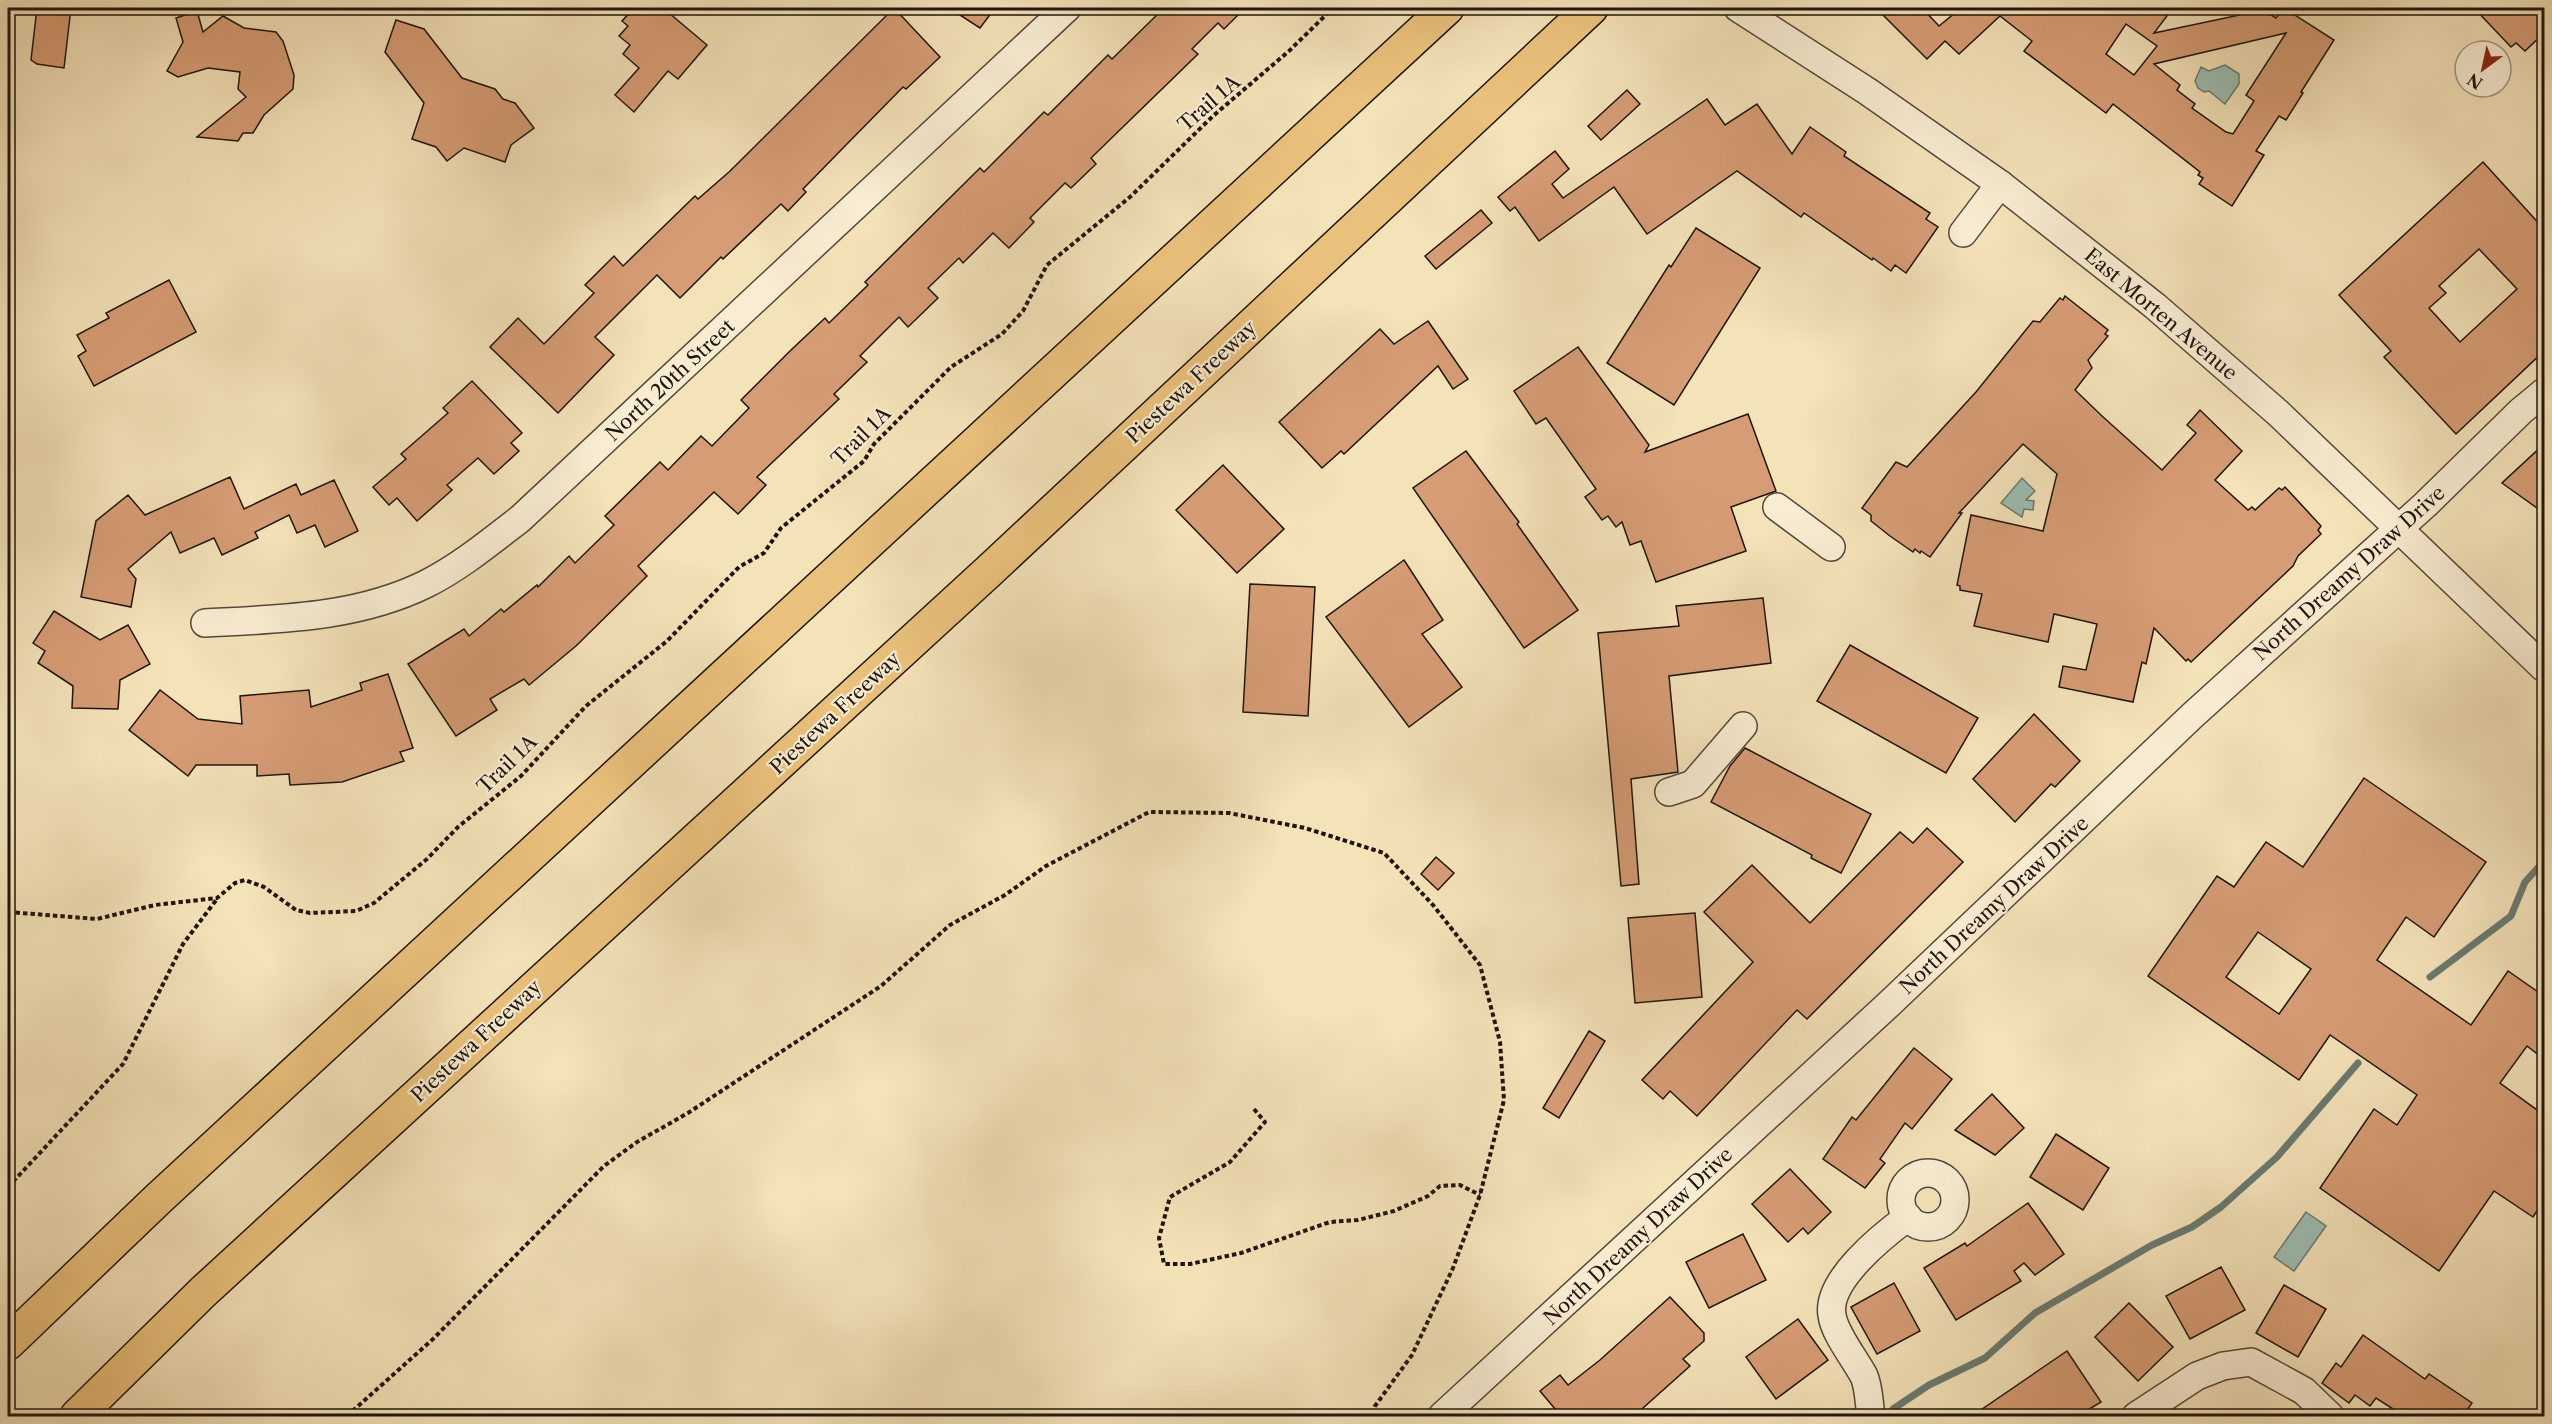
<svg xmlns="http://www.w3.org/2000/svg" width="2552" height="1424" font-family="'Libre Caslon Text',serif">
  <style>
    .water { fill: #9cbdb2; stroke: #6a7a71; stroke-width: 1.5 }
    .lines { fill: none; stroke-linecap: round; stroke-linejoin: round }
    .stream { stroke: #6a7a71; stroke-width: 7 }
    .building { fill: #d69c75; stroke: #1f150f; stroke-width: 1.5; fill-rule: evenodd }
    .minor-casing { stroke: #54483a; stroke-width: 30 }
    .highway-casing { stroke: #1f150f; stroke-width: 36 }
    .path { stroke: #1f150f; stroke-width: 4; stroke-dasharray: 4.5 3; stroke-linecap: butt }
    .minor { stroke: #f8ecd2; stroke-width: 27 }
    .highway { stroke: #eac17c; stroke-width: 33 }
    .labels { text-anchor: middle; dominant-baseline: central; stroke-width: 4.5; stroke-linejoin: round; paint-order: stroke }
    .street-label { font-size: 20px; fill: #1f150f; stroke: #f8ecd2 }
  </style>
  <rect width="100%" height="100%" fill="#f4e2b9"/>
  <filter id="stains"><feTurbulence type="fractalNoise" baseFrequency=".00333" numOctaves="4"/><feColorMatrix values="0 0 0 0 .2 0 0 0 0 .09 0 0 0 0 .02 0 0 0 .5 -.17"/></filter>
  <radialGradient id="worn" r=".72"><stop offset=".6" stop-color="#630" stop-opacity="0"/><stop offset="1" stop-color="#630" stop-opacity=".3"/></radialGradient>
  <g class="water">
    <polygon points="2225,65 2239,74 2239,84 2225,104 2209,91 2204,92 2198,88 2195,81 2201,67 2209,71"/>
    <polygon points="2022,478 2035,491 2026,500 2034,501 2033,510 2024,509 2022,517 2001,503"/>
    <polygon points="2306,1212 2326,1226 2294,1271 2274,1257"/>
  </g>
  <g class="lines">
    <g class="stream">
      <polyline points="2430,977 2511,916 2525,882 2544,861"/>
      <polyline points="1893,1409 1929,1385 1985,1358 2035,1313 2152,1245 2192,1227 2221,1207 2277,1157 2358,1063"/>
    </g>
  </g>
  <g class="building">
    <polygon points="37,8 71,8 64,68 37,64 31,60"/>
    <polygon points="634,8 663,8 707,45 678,79 668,71 634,112 615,95 639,68 623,54 630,45 619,36 628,26 622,21"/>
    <polygon points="894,8 940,57 906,89 903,87 844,147 803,189 806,192 788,211 781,204 723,259 721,257 680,298 657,275 595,337 614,355 558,413 490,347 518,318 544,344 594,293 585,285 614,256 623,266 695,196 698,199 729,172"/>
    <polygon points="949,8 995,8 980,28"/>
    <polygon points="1164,8 1245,8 1224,29 1218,23 1192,49 1198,54 1091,158 1096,164 1071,188 1065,183 1030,218 1034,222 1009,248 993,233 963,263 959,258 928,288 938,298 908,327 899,317 860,356 867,362 834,394 839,399 757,477 766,485 738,514 714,492 638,566 647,576 576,646 529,685 524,679 490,699 497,710 456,736 408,664 464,629 469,636 501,609 504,612 537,585 538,587 569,556 575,563 614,525 605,516 660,462 668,470 701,436 712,446 749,408 741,400 791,350 825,318 829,323 868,285 865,282 980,168 984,172 1044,112 1048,115 1108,55 1112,59"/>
    <path d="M1876 8H1922L1939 26 1961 8H2173L2154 33 2263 10 2276 18 2284 8 2334 40 2301 92 2303 93 2286 120 2279 116 2256 151 2264 155 2232 206 2199 184 2203 178 2198 175 2200 172 2113 104 2106 113 2024 51 2032 41 2000 16 1959 54 1945 41 1927 59ZM2126 24 2157 46 2134 75 2106 54ZM2286 33 2246 95 2254 101 2233 134 2226 132 2192 108 2195 104 2177 90 2180 85 2154 64Z"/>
    <polygon points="2474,8 2535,8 2544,19 2544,33 2525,51 2516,43 2511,47"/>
    <polygon points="197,11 203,32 223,16 244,28 276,32 283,41 294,75 293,89 264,115 253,133 243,133 238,141 197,137 246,97 238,89 240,72 208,68 178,77 167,71 183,42 176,18"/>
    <polygon points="396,20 424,29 462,78 495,89 503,99 515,103 534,128 511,145 505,162 464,148 447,161 436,147 412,139 424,103 385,52"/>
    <polygon points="1627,90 1640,104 1601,140 1588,126"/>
    <polygon points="1707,99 1725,125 1757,104 1792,154 1810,127 1846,152 1844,156 1930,213 1926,219 1938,227 1906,273 1895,265 1891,271 1873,258 1872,260 1804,213 1801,217 1737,171 1647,234 1614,187 1539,241 1515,207 1510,211 1498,197 1555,151 1569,169 1552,184 1563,198"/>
    <path d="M2483 162 2544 229V351L2456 434 2384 357 2391 351 2339 295ZM2479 249 2517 289 2460 342 2429 308 2446 293 2439 286Z"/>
    <polygon points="1481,210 1492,223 1436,269 1425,256"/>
    <polygon points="1696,228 1760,268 1674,405 1607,363 1669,265 1671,267"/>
    <polygon points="169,280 196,332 94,386 78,356 86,351 77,335 109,318 106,313"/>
    <polygon points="2065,296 2108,330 2105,334 2108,336 2088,360 2092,368 2075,390 2102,416 2162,470 2196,433 2187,425 2200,410 2242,451 2215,480 2248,510 2252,507 2255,510 2279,488 2282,490 2285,487 2321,526 2318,530 2321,534 2298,556 2293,566 2191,662 2188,659 2186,661 2154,628 2146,664 2142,662 2133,702 2059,687 2063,666 2086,670 2097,624 2054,614 2048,642 1974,626 1982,594 1960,590 1960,586 1957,585 1971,515 2043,531 2057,474 2023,444 1959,513 1962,513 1930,557 1921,551 1920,553 1915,549 1913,552 1890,536 1871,521 1871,515 1862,508 1896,462 1907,467 1976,392 2033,321 2040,322 2060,298 2063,300"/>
    <polygon points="1428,321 1468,379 1453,389 1438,366 1344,454 1341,451 1322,468 1279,422 1380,329 1394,344"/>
    <polygon points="1578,347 1649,445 1645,452 1748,414 1776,491 1731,507 1746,551 1656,582 1641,541 1630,545 1622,522 1616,527 1608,516 1602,520 1585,497 1596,489 1546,418 1536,424 1514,391"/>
    <polygon points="472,381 522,433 511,443 519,451 494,474 478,458 447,485 452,490 417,521 397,498 389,505 373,487 406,459 401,454 448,413 443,408"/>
    <polygon points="2544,444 2544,513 2502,483"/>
    <polygon points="1466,451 1519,522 1517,524 1578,610 1524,648 1413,488"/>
    <polygon points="1223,465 1284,529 1237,573 1176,510"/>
    <polygon points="230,477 244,509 296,484 301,495 334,480 358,531 325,547 315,525 297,533 289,515 255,532 258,538 222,555 214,538 180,553 171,532 128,569 136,579 131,607 81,597 96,521 128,495 145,515"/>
    <polygon points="1404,560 1443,620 1422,634 1462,687 1409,727 1326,617"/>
    <polygon points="1250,584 1315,587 1308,716 1243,712"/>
    <polygon points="1763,598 1771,663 1669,676 1678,772 1631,779 1639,884 1621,886 1598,633 1679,626 1676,606"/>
    <polygon points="54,611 100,640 128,625 150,664 120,680 118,709 72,708 73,686 38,663 45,651 33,643"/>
    <polygon points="1850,645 1978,718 1946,773 1817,701"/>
    <polygon points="388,674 413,748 400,752 404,761 342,782 290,785 289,774 257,776 257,765 196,765 188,776 129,730 160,690 198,719 242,724 240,696 309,690 311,707 362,690 360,683"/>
    <polygon points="2034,714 2080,761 2055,787 2051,784 2015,822 1973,779"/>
    <polygon points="1745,748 1871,814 1841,873 1811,858 1812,855 1711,802 1730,766"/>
    <path d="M2364 778 2486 862 2434 937 2406 917 2377 960 2471 1025 2508 971 2544 996V1059L2527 1046 2500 1083 2544 1115V1200L2533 1217 2494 1191 2439 1271 2320 1188 2374 1109 2397 1125 2417 1095 2330 1035 2299 1080 2148 976 2217 876 2234 887 2266 842 2303 867ZM2258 932 2311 969 2279 1014 2226 977Z"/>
    <polygon points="1927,828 1963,862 1807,1019 1797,1010 1697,1116 1670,1091 1663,1099 1642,1080 1753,962 1704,912 1752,865 1810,923 1900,832 1913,843"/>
    <polygon points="1436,857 1454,873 1438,890 1421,874"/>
    <polygon points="1695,913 1702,997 1635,1003 1628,918"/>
    <polygon points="1589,1031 1605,1041 1559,1118 1543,1108"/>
    <polygon points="1914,1048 1952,1079 1912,1129 1905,1123 1880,1159 1885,1163 1865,1188 1823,1159 1852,1117 1856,1120"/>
    <polygon points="1992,1094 2024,1128 1995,1155 1955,1130"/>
    <polygon points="2056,1134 2109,1168 2083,1210 2030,1177"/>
    <polygon points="1790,1169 1831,1212 1808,1234 1803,1228 1788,1242 1752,1204"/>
    <polygon points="2028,1203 2064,1254 2035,1275 2024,1263 2014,1271 2021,1281 1956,1320 1924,1268 1965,1243 1967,1246"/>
    <polygon points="1743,1234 1766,1280 1709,1308 1686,1262"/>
    <polygon points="2221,1267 2245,1310 2190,1339 2166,1296"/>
    <polygon points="1894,1283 1920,1331 1877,1354 1851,1307"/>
    <polygon points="2284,1285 2326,1309 2298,1357 2256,1333"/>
    <polygon points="1670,1297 1704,1333 1704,1341 1683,1359 1690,1366 1634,1416 1561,1416 1540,1391 1560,1375 1568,1385 1600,1360"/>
    <polygon points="2129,1303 2173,1347 2138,1381 2095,1337"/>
    <polygon points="1798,1319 1828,1360 1776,1399 1746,1357"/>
    <polygon points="2363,1335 2425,1379 2429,1374 2472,1403 2463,1416 2404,1416 2376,1398 2370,1406 2355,1395 2349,1403 2322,1383 2336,1363 2341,1367"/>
    <polygon points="2067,1351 2101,1402 2078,1416 1972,1416"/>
  </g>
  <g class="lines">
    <defs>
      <g id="minor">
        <polyline points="1738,8 1867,91 2000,184 2155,306 2278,413 2544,668"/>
        <polyline points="1963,233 2000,184"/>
        <polyline points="1777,507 1831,547"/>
        <path d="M205 623C280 619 357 618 426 584 460 567 490 542 520 519L1067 8"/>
        <polyline points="1669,792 1693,784 1743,726"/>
        <circle cx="1928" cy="1200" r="27"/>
        <polyline points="1442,1416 1889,1004 2193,715 2426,504 2521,411 2544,392"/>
        <path d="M1871 1416C1869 1404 1869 1387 1864 1376 1855 1359 1834 1333 1832 1315 1826 1281 1882 1236 1908 1217"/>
        <polyline points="2136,1416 2197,1376 2223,1366 2251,1362 2304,1391 2330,1416"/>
      </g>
      <g id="highway">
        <polyline points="8,1343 157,1200 1447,8"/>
        <polyline points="77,1416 203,1292 989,571 1591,8"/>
      </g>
    </defs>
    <use href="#minor" class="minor-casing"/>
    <use href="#highway" class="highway-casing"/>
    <g class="path">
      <polyline points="8,912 97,919 155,905 217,898 235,883 245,880 264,887 296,910 310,913 356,911 374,903 427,859 458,827 521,776 586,706 667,641 739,567 764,553 781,528 864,461 874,444 951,367 1002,334 1023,311 1047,265 1130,197 1213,116 1289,51 1333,8"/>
      <polyline points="1254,1109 1265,1122 1230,1162 1170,1197 1159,1238 1164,1264 1190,1264 1241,1253 1330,1222 1358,1220 1394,1211 1428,1196 1440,1186 1460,1185 1480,1195"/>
      <polyline points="8,1187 123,1064 183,944 217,899"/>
      <polyline points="347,1416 433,1339 604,1166 637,1142 688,1113 881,986 950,925 1005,895 1046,866 1149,812 1229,813 1305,828 1384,853 1433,905 1480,965 1500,1042 1504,1100 1480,1195 1453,1268 1412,1355 1375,1406 1372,1416"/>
    </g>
    <use href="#minor" class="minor"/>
    <use href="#highway" class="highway"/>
  </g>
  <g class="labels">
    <g class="street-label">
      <text transform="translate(1209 103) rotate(-41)">Trail 1A</text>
      <text transform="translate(2161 314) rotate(40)">East Morten Avenue</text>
      <text transform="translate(670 380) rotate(-43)">North 20th Street</text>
      <text transform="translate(1191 382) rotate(-43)">Piestewa Freeway</text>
      <text transform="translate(861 436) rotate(-45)">Trail 1A</text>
      <text transform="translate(2349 573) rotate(-42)">North Dreamy Draw Drive</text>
      <text transform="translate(835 713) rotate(-43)">Piestewa Freeway</text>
      <text transform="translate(507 764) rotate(-44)">Trail 1A</text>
      <text transform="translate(1994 905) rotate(-43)">North Dreamy Draw Drive</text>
      <text transform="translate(476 1041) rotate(-43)">Piestewa Freeway</text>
      <text transform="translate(1638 1236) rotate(-43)">North Dreamy Draw Drive</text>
    </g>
  </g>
  <rect width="2552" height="1424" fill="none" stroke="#f4e2b9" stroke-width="30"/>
  <rect x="9" y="9" width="2534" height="1406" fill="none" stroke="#1f150f" stroke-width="3"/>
  <rect x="15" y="15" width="2522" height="1394" fill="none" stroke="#1f150f" stroke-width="1.5"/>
  <g transform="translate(2483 69) rotate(213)"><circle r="28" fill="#f8ecd2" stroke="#a19684" stroke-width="1.5"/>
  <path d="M0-4.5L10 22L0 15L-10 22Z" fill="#8f2418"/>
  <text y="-9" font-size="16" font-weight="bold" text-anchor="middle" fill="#1f150f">N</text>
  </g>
  <rect width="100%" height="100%" filter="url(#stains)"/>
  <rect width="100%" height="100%" fill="url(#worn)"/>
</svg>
